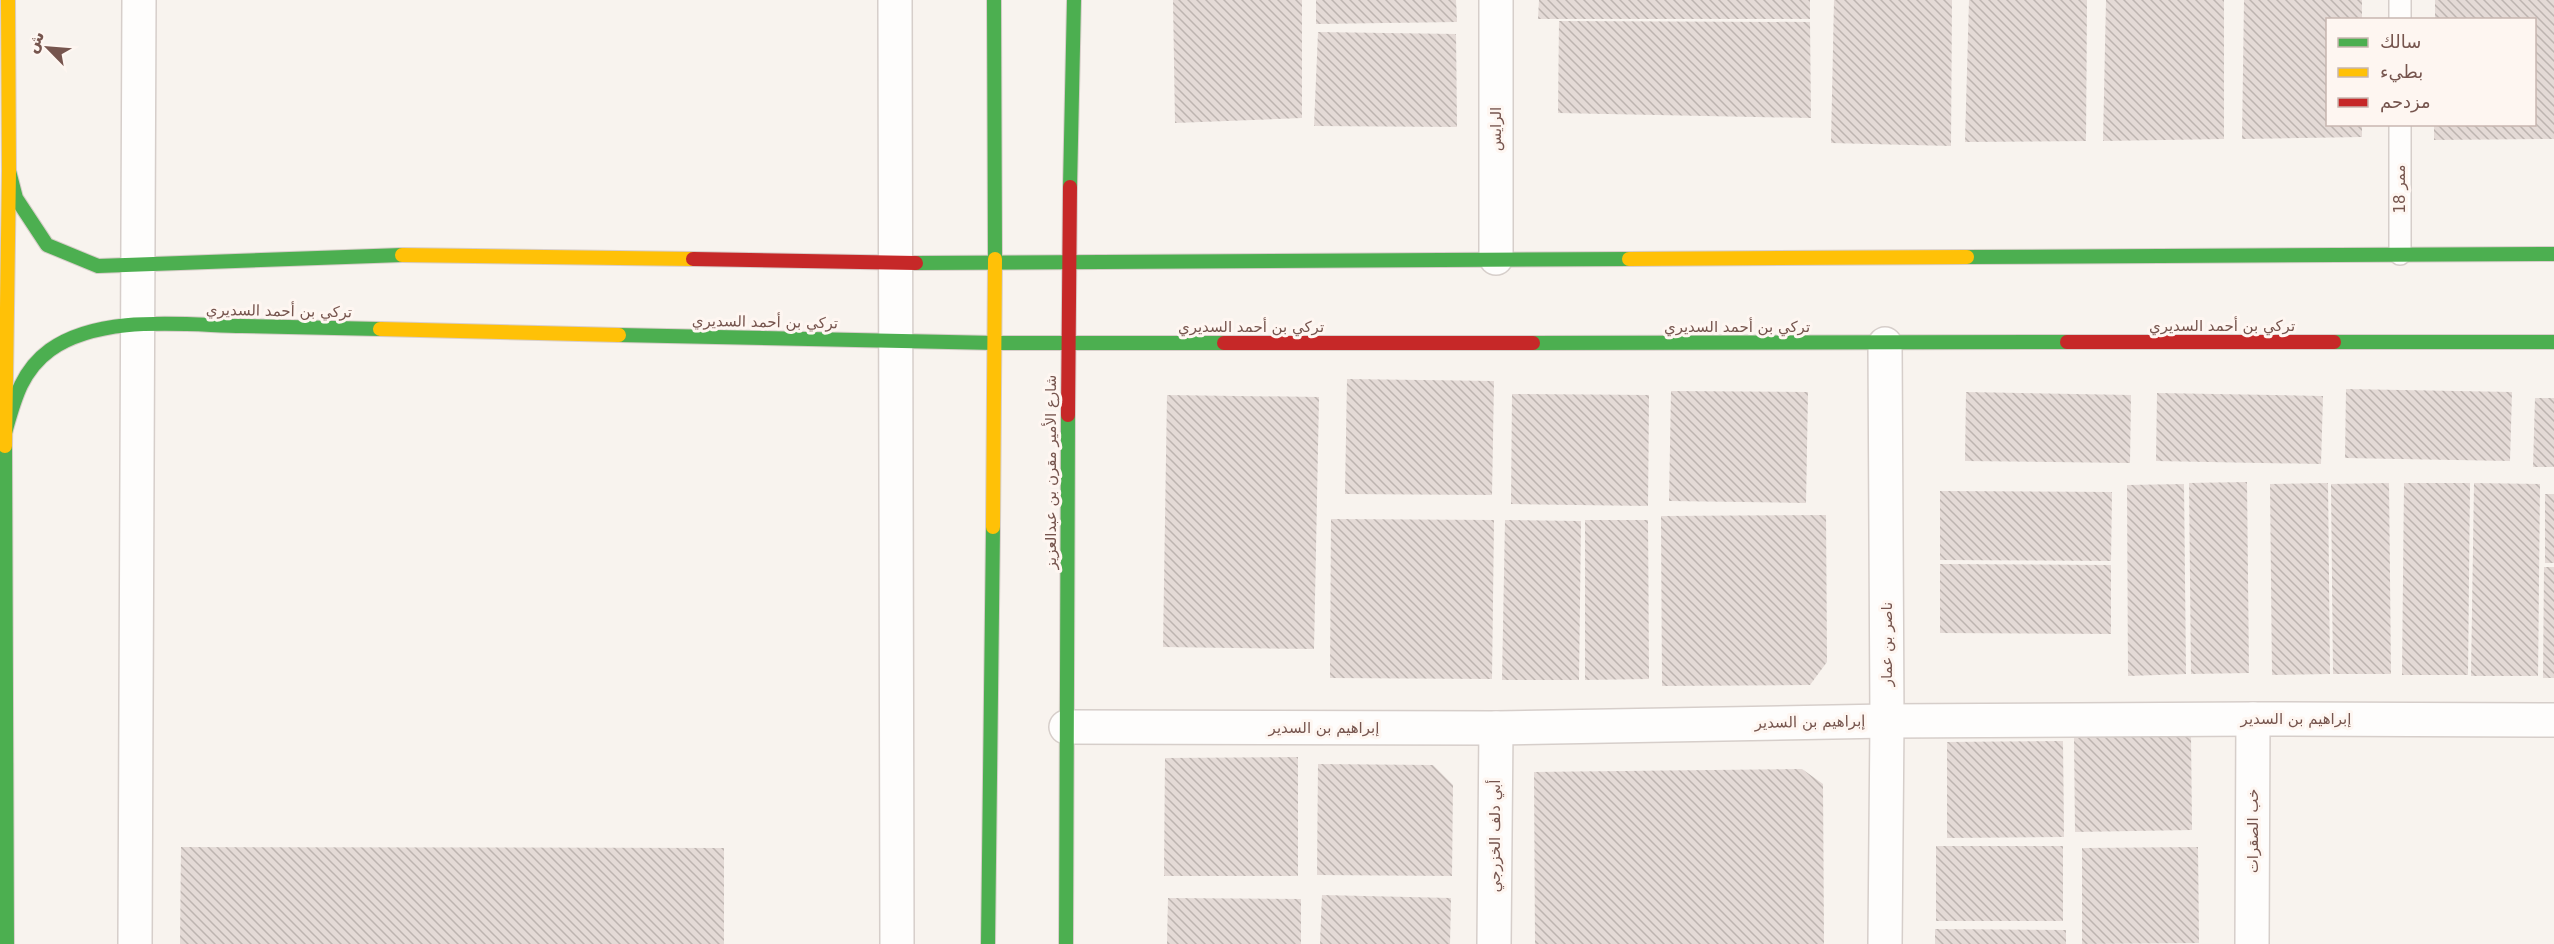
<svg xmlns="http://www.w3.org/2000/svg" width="2554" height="944" font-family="'DejaVu Sans','Noto Sans Arabic',sans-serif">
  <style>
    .building { fill: url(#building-back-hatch) }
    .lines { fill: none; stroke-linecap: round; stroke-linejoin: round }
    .lane-casing { stroke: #d6ceca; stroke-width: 24 }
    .street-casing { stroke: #d6ceca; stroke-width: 36 }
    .fast-casing { stroke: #d8ceca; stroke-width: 16 }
    .slow-casing { stroke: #d8ceca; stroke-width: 16 }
    .jam-casing { stroke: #d8ceca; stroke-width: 16 }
    .lane { stroke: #fefdfc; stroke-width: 21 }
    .street { stroke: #fefdfc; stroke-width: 33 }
    .fast { stroke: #4caf50; stroke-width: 14 }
    .slow { stroke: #ffc107; stroke-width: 14 }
    .jam { stroke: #c62828; stroke-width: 14 }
    .labels { text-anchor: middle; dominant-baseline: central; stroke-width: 6; stroke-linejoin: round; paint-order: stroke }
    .street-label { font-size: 15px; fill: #76554e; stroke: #fef6f1 }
  </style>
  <defs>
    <pattern id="building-back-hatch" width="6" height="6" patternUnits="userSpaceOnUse" patternTransform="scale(1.5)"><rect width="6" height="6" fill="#e4dad6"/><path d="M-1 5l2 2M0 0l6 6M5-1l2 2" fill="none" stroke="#bdb4b0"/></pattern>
  </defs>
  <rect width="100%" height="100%" fill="#f8f3ee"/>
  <g class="building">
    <polygon points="1173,0 1302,0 1302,118 1175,123"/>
    <polygon points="1316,0 1456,0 1457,22 1316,24"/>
    <polygon points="1539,0 1810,0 1810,19 1538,19"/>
    <polygon points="1834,0 1952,0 1951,146 1831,143"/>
    <polygon points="1969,0 2087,0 2086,141 1965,142"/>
    <polygon points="2106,0 2224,0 2224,139 2103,141"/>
    <polygon points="2244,0 2362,0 2362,20 2328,20 2328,124 2362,124 2362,137 2242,139"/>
    <polygon points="2435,0 2554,0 2554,139 2434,140 2434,124 2534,124 2534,20 2435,20"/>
    <polygon points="1559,21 1810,22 1811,118 1558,113"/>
    <polygon points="1318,32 1456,34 1457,127 1314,126"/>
    <polygon points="1347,379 1494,381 1492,495 1345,494"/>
    <polygon points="2346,389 2512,392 2510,461 2345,458"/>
    <polygon points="1671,391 1808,392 1806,503 1669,501"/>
    <polygon points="1966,392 2131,395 2130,463 1965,461"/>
    <polygon points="2157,393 2323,396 2321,464 2156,461"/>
    <polygon points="1512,394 1649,395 1648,506 1511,504"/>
    <polygon points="1167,395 1319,397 1314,649 1163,647"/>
    <polygon points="2535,398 2554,398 2554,467 2533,467"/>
    <polygon points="2247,482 2249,673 2191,674 2189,483"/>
    <polygon points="2328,483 2330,674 2272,675 2270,484"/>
    <polygon points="2389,483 2391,674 2333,674 2331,484"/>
    <polygon points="2404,483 2470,483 2468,675 2402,675"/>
    <polygon points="2474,483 2540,484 2538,676 2471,676"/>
    <polygon points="2184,484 2186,674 2128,676 2127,485"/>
    <polygon points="1940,491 2112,492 2111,561 1940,560"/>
    <rect x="2545" y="494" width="9" height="69"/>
    <polygon points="1826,515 1827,662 1810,685 1662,686 1661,516"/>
    <polygon points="1331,519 1494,520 1492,679 1330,678"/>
    <polygon points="1505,520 1581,521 1579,680 1502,680"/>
    <polygon points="1585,520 1648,520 1649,679 1585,680"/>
    <polygon points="1940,564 2111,565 2111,634 1940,633"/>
    <polygon points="2544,567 2554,567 2554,678 2543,678"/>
    <polygon points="2074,735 2191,735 2192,830 2075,832"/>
    <polygon points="2063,741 2064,837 1947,838 1947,742"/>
    <polygon points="1298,757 1298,876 1164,876 1165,758"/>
    <polygon points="1318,764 1433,765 1453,785 1452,876 1317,875"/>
    <polygon points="1802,769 1823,784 1824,944 1535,944 1534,772"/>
    <rect x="1936" y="846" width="127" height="75"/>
    <polygon points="181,847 724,848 724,944 180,944"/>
    <polygon points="2198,847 2199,943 2082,944 2082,848"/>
    <polygon points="1322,895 1451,898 1450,944 1320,944"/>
    <polygon points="1168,898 1301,899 1301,944 1167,944"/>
    <polygon points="1935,929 2066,930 2066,944 1935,944"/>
  </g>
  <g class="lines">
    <defs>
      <g id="lane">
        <polyline points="2400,0 2400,20"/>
        <polyline points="2400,124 2400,254"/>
      </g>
      <g id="street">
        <polyline points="895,0 897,944"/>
        <polyline points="1496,0 1496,258"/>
        <polyline points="1066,727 1496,728 1887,721 2253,719 2554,720"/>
        <polyline points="135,944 139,0"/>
        <polyline points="1494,944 1496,728"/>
        <polyline points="1885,944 1887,721 1885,344"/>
        <polyline points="2252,944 2253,719"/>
      </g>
      <g id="fast">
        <polyline points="994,0 995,259"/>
        <polyline points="9,171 16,198 47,245 98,266 402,255"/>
        <polyline points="1070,187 1074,0"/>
        <polyline points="1967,257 2554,254"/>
        <polyline points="916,263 1629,259"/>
        <polyline points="619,335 995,343 1224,343"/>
        <polyline points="2334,342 2554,342"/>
        <polyline points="1533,343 2067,342"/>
        <path d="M5 433C14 401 21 371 50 350 101 314 183 325 242 326 288 327 334 328 380 329"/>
        <polyline points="5,446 7,944"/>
        <polyline points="988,944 993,527"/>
        <polyline points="1066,944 1068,415"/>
      </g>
      <g id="slow">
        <polyline points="402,255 693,259"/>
        <polyline points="1629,259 1967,257"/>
        <polyline points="380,329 619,335"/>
        <polyline points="5,446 9,171 8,0"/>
        <polyline points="993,527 995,259"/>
      </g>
      <g id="jam">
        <polyline points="693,259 916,263"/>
        <polyline points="2067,342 2334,342"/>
        <polyline points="1224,343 1533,343"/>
        <polyline points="1068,415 1070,187"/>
      </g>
    </defs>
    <use href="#lane" class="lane-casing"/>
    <use href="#street" class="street-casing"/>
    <use href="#fast" class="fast-casing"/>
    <use href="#slow" class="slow-casing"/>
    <use href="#jam" class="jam-casing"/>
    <use href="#lane" class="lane"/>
    <use href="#street" class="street"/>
    <use href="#fast" class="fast"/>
    <use href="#slow" class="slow"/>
    <use href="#jam" class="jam"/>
  </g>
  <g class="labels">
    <g class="street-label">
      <text transform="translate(1496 129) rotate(-90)">الرايس</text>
      <text transform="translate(2400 189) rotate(-90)">ممر 18</text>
      <text transform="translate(279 311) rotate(1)">تركي بن أحمد السديري</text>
      <text transform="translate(765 322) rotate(1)">تركي بن أحمد السديري</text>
      <text x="2222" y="326">تركي بن أحمد السديري</text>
      <text x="1251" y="327">تركي بن أحمد السديري</text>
      <text x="1737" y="327">تركي بن أحمد السديري</text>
      <text transform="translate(1051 472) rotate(-90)">شارع الأمير مقرن بن عبدالعزيز</text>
      <text transform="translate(1887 644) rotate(-90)">ناصر بن عمار</text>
      <text x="2296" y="719">إبراهيم بن السدير</text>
      <text transform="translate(1810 722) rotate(-1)">إبراهيم بن السدير</text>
      <text x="1324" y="728">إبراهيم بن السدير</text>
      <text transform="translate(2253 831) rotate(-90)">خب الصقرات</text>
      <text transform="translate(1495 836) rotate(-90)">أبي دلف الخزرجي</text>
    </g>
  </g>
  <rect x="2326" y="18" width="210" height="108" fill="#fef6f1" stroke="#c8b6b0" stroke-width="1.5"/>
  <rect x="2338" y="38" width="30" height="9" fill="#4caf50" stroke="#c8b6b0" stroke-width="1.5"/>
  <text x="2380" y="48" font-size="18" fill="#76554e">سالك</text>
  <rect x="2338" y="68" width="30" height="9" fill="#ffc107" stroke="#c8b6b0" stroke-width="1.5"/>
  <text x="2380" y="78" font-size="18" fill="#76554e">بطيء</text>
  <rect x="2338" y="98" width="30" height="9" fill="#c62828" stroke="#c8b6b0" stroke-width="1.5"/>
  <text x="2380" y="108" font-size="18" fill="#76554e">مزدحم</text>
  <g transform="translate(48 48) rotate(295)" stroke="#fef6f1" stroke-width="4.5" paint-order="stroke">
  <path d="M0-4.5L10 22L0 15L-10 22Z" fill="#76554e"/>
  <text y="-9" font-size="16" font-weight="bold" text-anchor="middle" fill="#76554e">ش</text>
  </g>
</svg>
